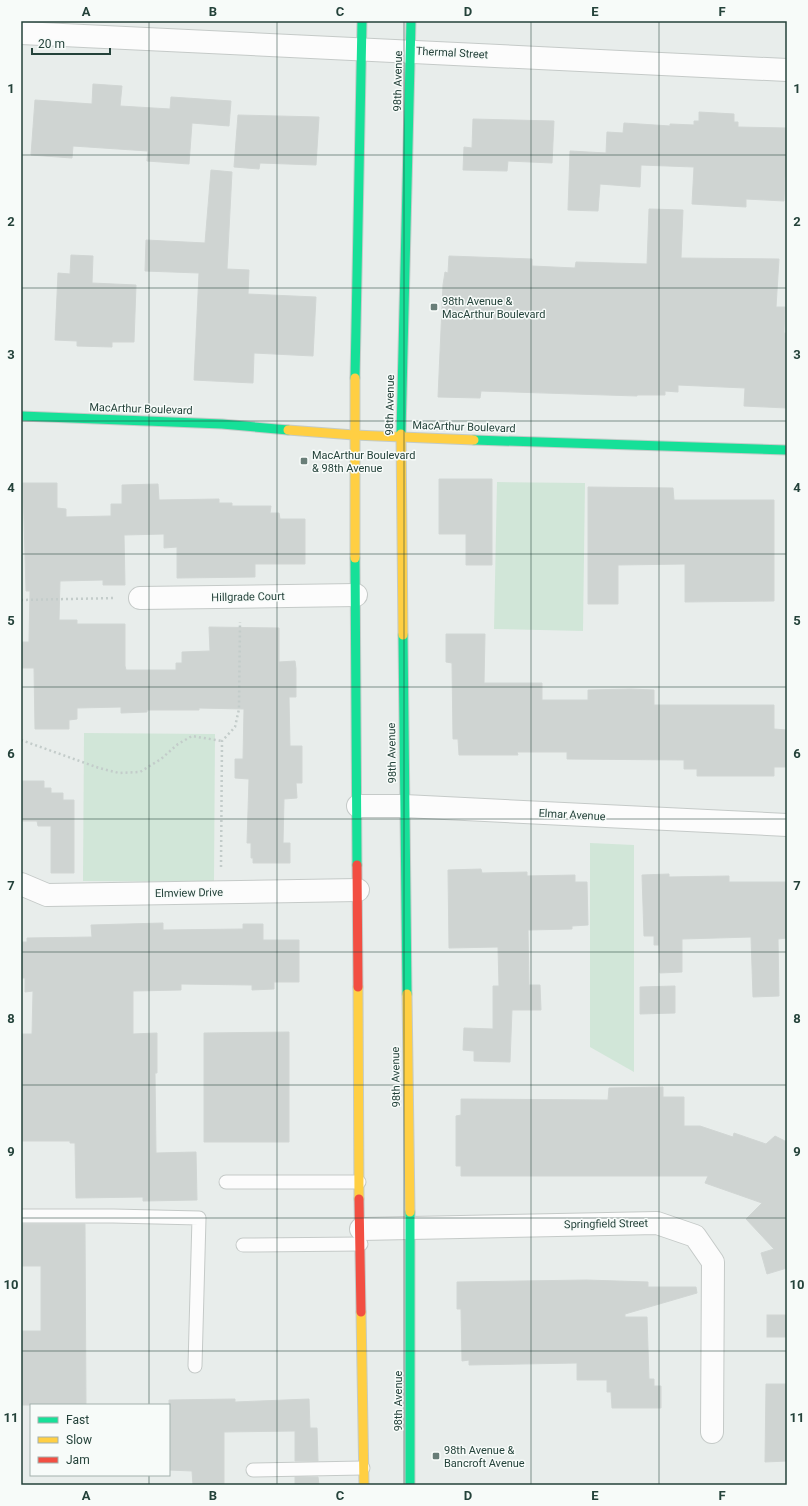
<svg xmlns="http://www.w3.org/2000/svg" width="808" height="1506" font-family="Roboto,sans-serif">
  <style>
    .green { fill: #d1e6d8 }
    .building { fill: #cfd4d2; stroke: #d1d6d4 }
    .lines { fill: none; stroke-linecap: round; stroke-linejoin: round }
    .lane-casing { stroke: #c5cac8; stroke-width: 15 }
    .street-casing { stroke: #c5cac8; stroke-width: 24 }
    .fast-casing { stroke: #c3cbc8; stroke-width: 11 }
    .slow-casing { stroke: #c3cbc8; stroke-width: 11 }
    .jam-casing { stroke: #c3cbc8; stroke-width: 11 }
    .path { stroke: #c3ccca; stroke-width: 2.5; stroke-dasharray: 2 3; stroke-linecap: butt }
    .lane { stroke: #fcfcfc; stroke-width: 13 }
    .street { stroke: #fcfcfc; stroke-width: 22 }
    .fast { stroke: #16e098; stroke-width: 9 }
    .slow { stroke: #ffcf43; stroke-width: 9 }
    .jam { stroke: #f24e42; stroke-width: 9 }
    .grid { fill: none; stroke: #24423a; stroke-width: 1; stroke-opacity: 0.55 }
    .poi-dot { fill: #697e78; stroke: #f7fbf9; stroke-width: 1.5 }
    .labels { text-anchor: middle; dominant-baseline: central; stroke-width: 3; stroke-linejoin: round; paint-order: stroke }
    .street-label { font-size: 11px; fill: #24423a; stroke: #f7fbf9 }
    .poi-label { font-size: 11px; fill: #24423a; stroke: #f7fbf9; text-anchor: start }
    .neatline { fill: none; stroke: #24423a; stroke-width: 1.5 }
    .grid-label { font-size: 13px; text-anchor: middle; font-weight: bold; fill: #24423a }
  </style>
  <rect width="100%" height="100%" fill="#e8edeb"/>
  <g class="green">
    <polygon points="497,482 585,483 583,631 494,629"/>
    <polygon points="84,733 215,734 214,882 83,881"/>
    <polygon points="590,843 634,845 634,1072 590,1047"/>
  </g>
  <g class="building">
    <polygon points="93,84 122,86 120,106 170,109 171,97 231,101 229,126 192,123 189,164 147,161 148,151 73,146 72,158 31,155 35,100 92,104"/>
    <polygon points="699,112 734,114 734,122 738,122 738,127 787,128 784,201 746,199 746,207 692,204 694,167 641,165 640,187 600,184 598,211 568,210 570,151 606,153 607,132 623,133 624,123 670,126 670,124 694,125 694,121 699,121"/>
    <polygon points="238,115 319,117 316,165 260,163 259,169 234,167"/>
    <polygon points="473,119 554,121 552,163 508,161 507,171 463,170 464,147 472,148"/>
    <polygon points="211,170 232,172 227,269 249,270 248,294 316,297 313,356 254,353 253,383 194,380 199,273 145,271 146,240 205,243"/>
    <polygon points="649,209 683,210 681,258 779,259 776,307 785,307 784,333 787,333 786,408 744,406 745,388 678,385 678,392 665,391 665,395 637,395 637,396 481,391 480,398 438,397 443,285 445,272 448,273 449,256 532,259 532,266 575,268 576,262 647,264"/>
    <polygon points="71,255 93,256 92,283 136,285 134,342 112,342 112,347 77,346 77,341 55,340 58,273 70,274"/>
    <polygon points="439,479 492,479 492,565 466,565 466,534 439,534"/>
    <polygon points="23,483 57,483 57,508 66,509 66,517 111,516 111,504 122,504 122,485 158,484 159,500 219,499 219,503 232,503 232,506 271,506 270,513 279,513 280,519 305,519 305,564 255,564 255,577 177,578 177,547 164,548 164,534 124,535 125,585 103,585 103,580 60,581 59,620 77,620 77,624 125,624 125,666 126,670 176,670 176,663 182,663 182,652 210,651 209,627 279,628 279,662 295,661 296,669 296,697 289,697 290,746 302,746 302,783 296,783 297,798 284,799 283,843 290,843 290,863 253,863 253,858 251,858 251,843 247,843 249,779 235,778 235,759 243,759 244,709 199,708 199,710 147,710 147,712 121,713 121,707 77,708 77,719 69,720 69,729 35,729 34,668 21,668 21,642 29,642 30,591 26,591"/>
    <polygon points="588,487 673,488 674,500 774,500 774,601 685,602 685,564 618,565 618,604 588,604"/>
    <polygon points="446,634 485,634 484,683 542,683 542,700 588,700 588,690 630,689 654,690 654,705 774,705 774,729 787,730 787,767 774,767 774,776 697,776 697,769 684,769 684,760 567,759 567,752 517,752 518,755 459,755 458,739 453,739 452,663 446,662"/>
    <polygon points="21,781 44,781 44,788 51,788 51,793 63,793 63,800 74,800 74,873 51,873 51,826 38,826 37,821 21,821"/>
    <polygon points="481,869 482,873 527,872 527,876 575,875 575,882 587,882 588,925 572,926 572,929 528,930 529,985 540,985 541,1010 512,1010 510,1062 474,1061 474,1051 463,1050 464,1028 493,1029 493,986 499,986 498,947 449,948 448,870"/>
    <polygon points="669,874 669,877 729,876 729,882 787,882 787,938 778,939 779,996 753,997 751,937 682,939 682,972 660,973 659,945 654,945 654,936 644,936 642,875"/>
    <polygon points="163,923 163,930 243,929 243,924 263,924 263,940 299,940 299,982 274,982 274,989 252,990 252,985 181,984 181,990 133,991 133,1034 157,1033 157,1073 155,1073 156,1153 196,1152 197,1200 143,1201 143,1197 76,1198 75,1143 70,1143 70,1141 21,1141 21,1034 32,1034 33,991 25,992 25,978 21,978 21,942 27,942 27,938 92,937 91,925"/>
    <polygon points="675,986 675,1013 640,1014 640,987"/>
    <polygon points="289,1032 289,1142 204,1142 204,1033"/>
    <polygon points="663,1087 663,1097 684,1097 684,1126 700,1126 733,1137 734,1133 766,1144 775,1136 787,1142 787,1268 767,1274 761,1253 774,1249 746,1219 762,1203 705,1183 708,1176 461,1176 461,1166 456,1166 456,1116 461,1115 461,1099 608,1100 609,1088"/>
    <polygon points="21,1224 85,1224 86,1405 21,1405 21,1331 41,1331 41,1266 21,1266"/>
    <polygon points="586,1280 648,1282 648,1287 696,1287 697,1293 625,1314 625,1317 647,1317 649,1379 654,1379 654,1386 661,1386 661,1408 612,1408 611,1392 607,1392 607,1380 577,1380 577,1363 469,1365 469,1360 462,1361 461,1309 457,1309 457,1282"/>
    <rect x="767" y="1315" width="20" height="22"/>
    <polygon points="766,1384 787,1384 787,1461 765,1462"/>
    <polygon points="235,1399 235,1402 309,1399 310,1428 317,1428 318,1461 295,1461 295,1431 224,1432 224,1485 193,1485 192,1471 169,1470 169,1400"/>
    <polygon points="295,1477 318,1477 319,1485 295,1485"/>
  </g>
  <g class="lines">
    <defs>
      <g id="lane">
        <polyline points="226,1182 359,1182"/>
        <polyline points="21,1216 113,1216 199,1218 195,1366"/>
        <polyline points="243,1245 361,1244"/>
        <polyline points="253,1470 363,1468"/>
      </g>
      <g id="street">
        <polyline points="21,33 787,70"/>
        <polyline points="140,598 356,595"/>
        <polyline points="358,806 404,806 787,825"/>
        <polyline points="21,884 47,895 358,890"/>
        <polyline points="361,1229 657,1223 695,1236 713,1262 712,1432"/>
      </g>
      <g id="fast">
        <polyline points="355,378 362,21"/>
        <polyline points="21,416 222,424 288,430"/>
        <polyline points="401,434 411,21"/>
        <polyline points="474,440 787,450"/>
        <polyline points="355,558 357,865"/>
        <polyline points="403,635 407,994"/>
        <polyline points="410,1212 410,1485"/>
      </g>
      <g id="slow">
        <polyline points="288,430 354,435 474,440"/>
        <polyline points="401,434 403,635"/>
        <polyline points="355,558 355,378"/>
        <polyline points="358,987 359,1199"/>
        <polyline points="407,994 410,1212"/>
        <polyline points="361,1312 364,1485"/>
      </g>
      <g id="jam">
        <polyline points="357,865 358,987"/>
        <polyline points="359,1199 361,1312"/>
      </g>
    </defs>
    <use href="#lane" class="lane-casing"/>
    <use href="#street" class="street-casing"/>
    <use href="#fast" class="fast-casing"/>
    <use href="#slow" class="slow-casing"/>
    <use href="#jam" class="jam-casing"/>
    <g class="path">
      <polyline points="21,600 116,598"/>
      <polyline points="21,740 99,768 119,773 140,772 161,759 178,744 192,736 222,741"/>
      <polyline points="221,867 222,741 235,727 239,709 240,622"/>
    </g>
    <use href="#lane" class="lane"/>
    <use href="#street" class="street"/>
    <use href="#fast" class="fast"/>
    <use href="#slow" class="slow"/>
    <use href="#jam" class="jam"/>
  </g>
  <path class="grid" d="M149 21V1405M277 21V1485M404 21V1485M531 21V1485M659 21V1485M21 155H787M21 288H787M21 421H787M21 554H787M21 687H787M21 819H787M21 952H787M21 1085H787M21 1218H787M21 1351H787M149 1475V1485"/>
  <g class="poi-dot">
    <rect x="430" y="303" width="8" height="8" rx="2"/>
    <rect x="300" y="457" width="8" height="8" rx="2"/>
    <rect x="432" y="1452" width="8" height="8" rx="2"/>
  </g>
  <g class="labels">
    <g class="street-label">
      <text transform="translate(452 53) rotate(3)">Thermal Street</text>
      <text transform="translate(398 81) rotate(-89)">98th Avenue</text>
      <text transform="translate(390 405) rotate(-89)">98th Avenue</text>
      <text transform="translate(141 409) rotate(2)">MacArthur Boulevard</text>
      <text transform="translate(464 427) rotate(2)">MacArthur Boulevard</text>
      <text transform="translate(248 597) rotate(-1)">Hillgrade Court</text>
      <text transform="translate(392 753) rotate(-91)">98th Avenue</text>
      <text transform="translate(572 815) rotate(3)">Elmar Avenue</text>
      <text transform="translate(189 893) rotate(-1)">Elmview Drive</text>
      <text transform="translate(396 1077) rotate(-91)">98th Avenue</text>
      <text transform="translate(606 1224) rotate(-1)">Springfield Street</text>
      <text transform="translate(398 1401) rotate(-90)">98th Avenue</text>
    </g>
    <g class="poi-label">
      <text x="442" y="301">98th Avenue &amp;<tspan x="442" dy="13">MacArthur Boulevard</tspan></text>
      <text x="312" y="455">MacArthur Boulevard<tspan x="312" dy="13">&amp; 98th Avenue</tspan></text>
      <text x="444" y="1450">98th Avenue &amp;<tspan x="444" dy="13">Bancroft Avenue</tspan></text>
    </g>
  </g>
  <rect width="808" height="1506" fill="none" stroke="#f7fbf9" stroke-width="44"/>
  <rect x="30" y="1404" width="140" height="72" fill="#f7fbf9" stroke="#a3b1ad"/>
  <rect x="38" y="1417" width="20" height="6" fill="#16e098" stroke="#a3b1ad"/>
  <text x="66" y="1424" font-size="12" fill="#24423a">Fast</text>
  <rect x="38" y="1437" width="20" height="6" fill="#ffcf43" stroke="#a3b1ad"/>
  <text x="66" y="1444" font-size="12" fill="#24423a">Slow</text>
  <rect x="38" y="1457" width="20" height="6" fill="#f24e42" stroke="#a3b1ad"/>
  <text x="66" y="1464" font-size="12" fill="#24423a">Jam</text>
  <path d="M32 48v6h78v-6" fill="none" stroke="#24423a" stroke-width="2"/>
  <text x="38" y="48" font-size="12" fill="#24423a" stroke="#f7fbf9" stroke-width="3" paint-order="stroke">20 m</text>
  <rect x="22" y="22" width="764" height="1462" class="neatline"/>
  <g class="grid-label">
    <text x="86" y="16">A</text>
    <text x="213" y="16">B</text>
    <text x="340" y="16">C</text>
    <text x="468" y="16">D</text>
    <text x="595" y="16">E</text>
    <text x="722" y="16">F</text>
    <text x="11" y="93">1</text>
    <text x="797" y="93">1</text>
    <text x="11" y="226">2</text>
    <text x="797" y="226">2</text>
    <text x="11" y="359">3</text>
    <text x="797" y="359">3</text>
    <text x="11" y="492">4</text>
    <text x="797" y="492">4</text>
    <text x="11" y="625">5</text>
    <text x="797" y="625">5</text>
    <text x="11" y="758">6</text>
    <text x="797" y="758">6</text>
    <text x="11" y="890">7</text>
    <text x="797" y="890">7</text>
    <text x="11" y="1023">8</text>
    <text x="797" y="1023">8</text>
    <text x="11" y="1156">9</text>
    <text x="797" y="1156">9</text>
    <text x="11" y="1289">10</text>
    <text x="797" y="1289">10</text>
    <text x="11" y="1422">11</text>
    <text x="797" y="1422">11</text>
    <text x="86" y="1500">A</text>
    <text x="213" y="1500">B</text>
    <text x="340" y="1500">C</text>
    <text x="468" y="1500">D</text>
    <text x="595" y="1500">E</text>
    <text x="722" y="1500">F</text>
  </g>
</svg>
